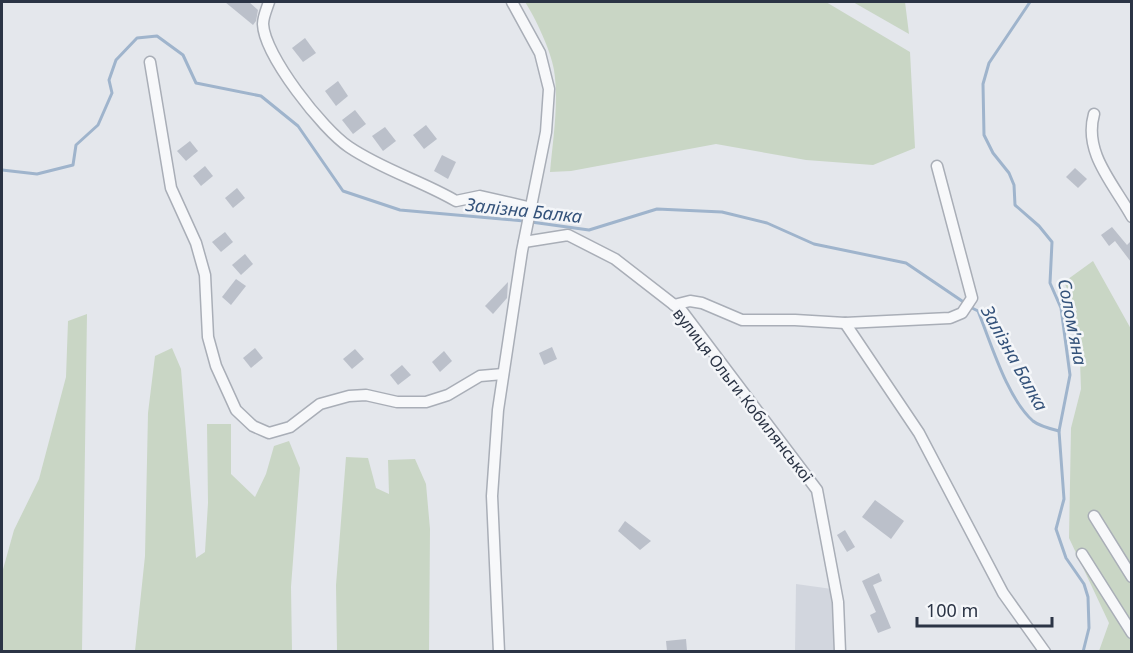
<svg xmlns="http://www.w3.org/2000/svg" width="1133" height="653" font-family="'Noto Sans',sans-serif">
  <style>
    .built { fill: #d2d6de }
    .green { fill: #c9d6c5 }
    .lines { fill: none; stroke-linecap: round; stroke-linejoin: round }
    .stream { stroke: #9fb4cc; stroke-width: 3 }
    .building { fill: #bbc0ca }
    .street-casing { stroke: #a9aeb7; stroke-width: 13 }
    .street { stroke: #f7f8fa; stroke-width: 10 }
    .labels { text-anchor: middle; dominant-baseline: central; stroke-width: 5; stroke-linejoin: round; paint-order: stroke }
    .street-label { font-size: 16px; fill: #2b3445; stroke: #f4f6f9 }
    .water-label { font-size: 18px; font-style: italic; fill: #34527a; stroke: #f4f6f9 }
  </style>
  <rect width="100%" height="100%" fill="#e4e7ec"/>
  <polygon class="built" points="796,584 832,589 837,651 795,652"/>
  <g class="green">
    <path d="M525 2H826L910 52 915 148 873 165 806 160 716 144 571 171 550 172C553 139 559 102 554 70 551 51 535 17 525 2Z"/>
    <polygon points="853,2 905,2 909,34"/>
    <polygon points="1093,261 1131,329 1131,651 1099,651 1109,623 1069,538 1071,428 1081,389 1080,361 1071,316 1077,310 1064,282"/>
    <polygon points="87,314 82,651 2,651 2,573 14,530 39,479 66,377 68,321"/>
    <polygon points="172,348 181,369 196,558 205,552 208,503 207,424 231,424 231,474 255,497 266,474 274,446 289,441 300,468 291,587 292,651 135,651 145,556 148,413 155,356"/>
    <polygon points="346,457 368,458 376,488 389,494 388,460 415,459 426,484 430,529 429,651 337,651 336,585"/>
  </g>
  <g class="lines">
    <g class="stream">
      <polyline points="1030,2 989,63 983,84 984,135 993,153 1009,173 1014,185 1015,205 1039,226 1052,242 1050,283 1061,308 1070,375 1059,431 1064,499 1056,529 1066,558 1084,584 1088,597 1089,628 1083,652"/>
      <polyline points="2,170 37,174 73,165 76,145 98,125 112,93 109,80 116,60 137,38 157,36 183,55 196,83 261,96 298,126 343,191 400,210 524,221"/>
      <polyline points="531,222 589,230 657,209 722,212 767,223 814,244 906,263 965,303"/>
      <path d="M970 307 978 311C991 343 1007 398 1033 421 1039 426 1051 429 1059 431"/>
    </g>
  </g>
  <g class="building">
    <polygon points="225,2 249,2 258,10 256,21 253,25"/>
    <polygon points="305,38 316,53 303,62 292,48"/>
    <polygon points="338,81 348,96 336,106 325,91"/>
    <polygon points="355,110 366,124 353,134 342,120"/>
    <polygon points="426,125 437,139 424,149 413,135"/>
    <polygon points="385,127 396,141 383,151 372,136"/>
    <polygon points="190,141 198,151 186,161 177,151"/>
    <polygon points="442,155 456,162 448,179 434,171"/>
    <polygon points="205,166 213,176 201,186 193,176"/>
    <polygon points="1075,168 1087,179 1078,188 1066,177"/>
    <polygon points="237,188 245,198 233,208 225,198"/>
    <polygon points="1112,227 1127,245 1131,241 1131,262 1115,241 1109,246 1101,235"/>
    <polygon points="225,232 233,242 221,252 212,242"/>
    <polygon points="245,254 253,264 241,275 232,265"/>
    <polygon points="236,279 246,286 231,305 222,297"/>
    <polygon points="508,282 507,298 493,314 485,306"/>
    <polygon points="552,347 557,359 544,365 539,353"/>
    <polygon points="255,348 263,358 251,368 243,358"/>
    <polygon points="355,349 364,359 352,369 343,359"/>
    <polygon points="444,351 452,361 440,372 432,362"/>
    <polygon points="402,365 411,375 398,385 390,375"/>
    <polygon points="875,500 904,521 891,539 862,517"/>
    <polygon points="625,521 651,541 640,550 618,531"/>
    <polygon points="845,530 855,547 847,552 837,535"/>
    <polygon points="879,573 882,581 873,585 891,628 878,633 870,615 876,612 862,581"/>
    <polygon points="686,639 687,651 667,651 666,641"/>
  </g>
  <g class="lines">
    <defs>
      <g id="street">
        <path d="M269 2C267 8 263 17 263 24 264 55 323 130 349 147 383 170 422 181 456 201L480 196 532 208"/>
        <polyline points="150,62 171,188 196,243 205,275 208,337 216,366 236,410 253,426 269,433 290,427 320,404 349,396 366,395 397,402 426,402 448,395 480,376 503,374"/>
        <path d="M1094 114C1083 153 1114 184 1132 217"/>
        <polyline points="524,242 568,235 615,259 682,311 817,490 838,602 840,652"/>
        <polyline points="674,305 690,301 702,303 742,320 795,320 845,323 950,318 962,313 972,298 937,166"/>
        <polyline points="845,323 919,433 1003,593 1045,652"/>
        <polyline points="1094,516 1132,577"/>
        <polyline points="1082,554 1132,633"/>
        <polyline points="499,652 492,496 498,410 522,251 546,132 549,89 540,53 512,2"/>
      </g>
    </defs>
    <use href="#street" class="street-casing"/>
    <use href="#street" class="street"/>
  </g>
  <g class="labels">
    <g class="street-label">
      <text transform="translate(743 395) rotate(52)">вулиця Ольги Кобилянської</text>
    </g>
    <g class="water-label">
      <text transform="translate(524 210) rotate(6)">Залізна Балка</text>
      <text transform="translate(1073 322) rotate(79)">Солом'яна</text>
      <text transform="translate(1015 358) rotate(61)">Залізна Балка</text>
    </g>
  </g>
  <rect width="1133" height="653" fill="none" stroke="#2b3445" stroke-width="6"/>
  <path d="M917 617v9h135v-9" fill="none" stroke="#2b3445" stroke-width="3"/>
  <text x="926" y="617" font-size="18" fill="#2b3445" stroke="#f4f6f9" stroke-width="4.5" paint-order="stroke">100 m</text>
</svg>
